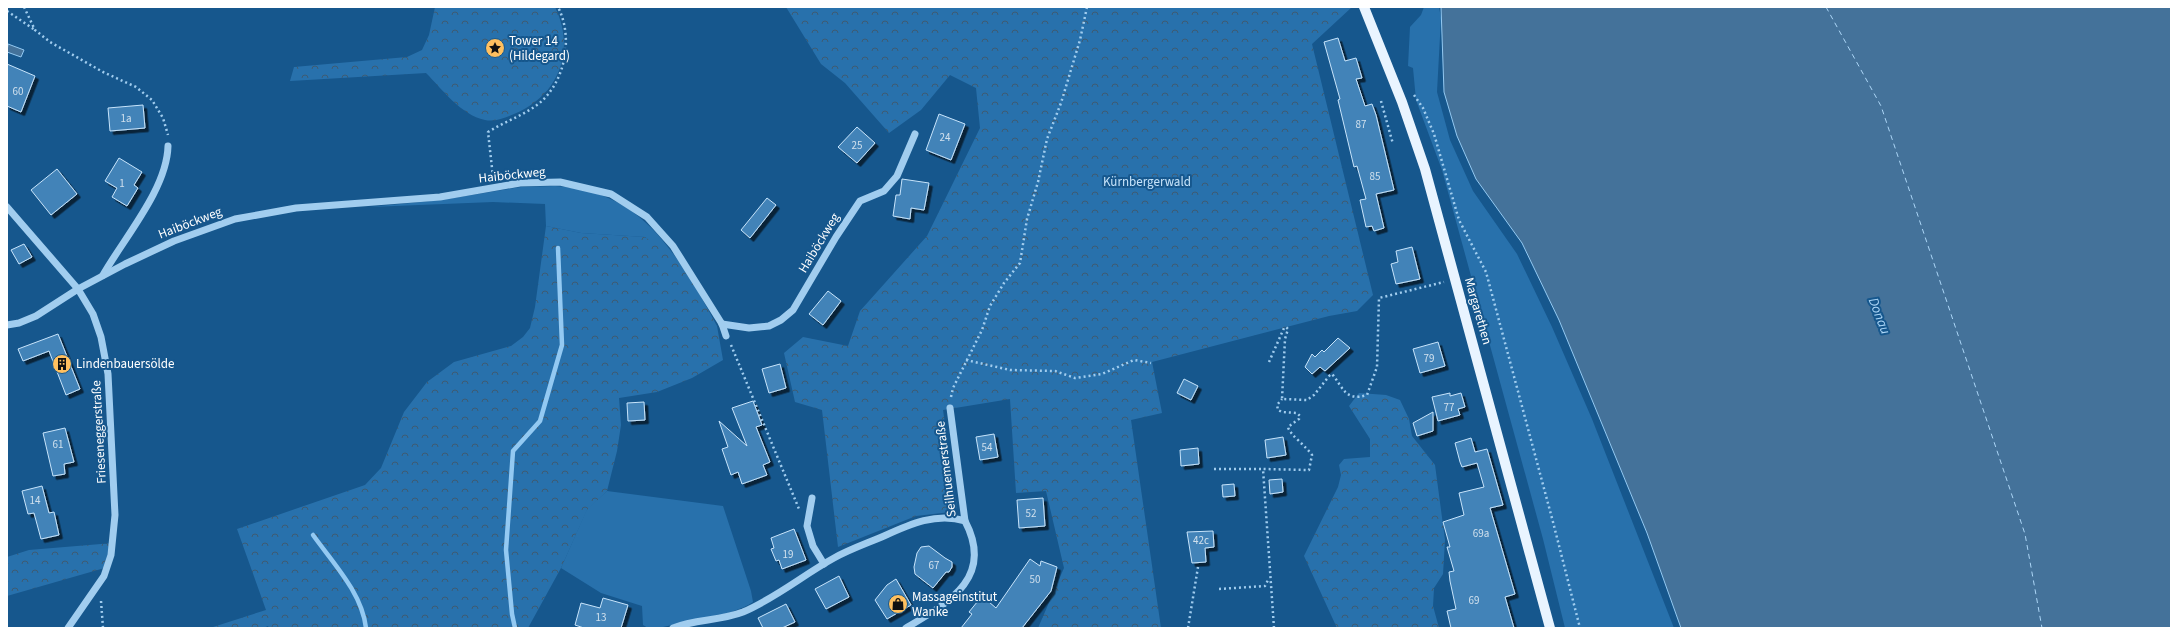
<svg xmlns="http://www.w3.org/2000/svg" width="2178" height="635" font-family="'Source Sans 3',sans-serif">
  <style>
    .grass { fill: #2871ac }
    .forest { fill: url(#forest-crowns) }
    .water { fill: #44729a; stroke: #93c9f2 }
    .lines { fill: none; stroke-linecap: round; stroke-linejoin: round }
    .stream { stroke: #93c9f2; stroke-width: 4.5 }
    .ferry { stroke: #acd6f7; stroke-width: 1; stroke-dasharray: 5 4; stroke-linecap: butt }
    .building { fill: #4383b8; stroke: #c7e4fb; filter: url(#shadow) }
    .path { stroke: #a1cdef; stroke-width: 2.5; stroke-dasharray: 2 3; stroke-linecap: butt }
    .minor { stroke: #a1cdef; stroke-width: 7 }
    .major { stroke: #e9f4ff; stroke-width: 10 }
    .labels { text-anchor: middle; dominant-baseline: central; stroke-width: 4; stroke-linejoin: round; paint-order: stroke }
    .number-label { font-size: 11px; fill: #d0e0ed }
    .poi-label { font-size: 13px; fill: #fff; stroke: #16578d; text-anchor: start }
    .street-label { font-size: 13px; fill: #fff; stroke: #16578d }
    .park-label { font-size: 13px; fill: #c7e4fb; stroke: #16578d }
    .water-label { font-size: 14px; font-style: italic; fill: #acd6f7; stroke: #16578d }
  </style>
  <defs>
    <pattern id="forest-crowns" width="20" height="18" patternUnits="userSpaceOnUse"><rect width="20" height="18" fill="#2871ac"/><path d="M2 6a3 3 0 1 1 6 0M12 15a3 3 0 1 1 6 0" fill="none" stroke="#3e5b72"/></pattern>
    <filter id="shadow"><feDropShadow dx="3.5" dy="3.5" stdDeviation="0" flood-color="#0009"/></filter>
  </defs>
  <rect width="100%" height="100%" fill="#16578d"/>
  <g class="grass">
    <polygon points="1424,7 1439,7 1441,18 1437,92 1450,140 1473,191 1517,254 1552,327 1592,419 1674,628 1565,628 1543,539 1442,170 1416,100 1413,68 1408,66 1410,27 1421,15"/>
    <path d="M555 186C625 191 654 224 691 279L645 237 581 233 546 226 545 204 493 202 370 207 441 200 521 187Z"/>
    <path d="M607 491 723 506 751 591 753 602C731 617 686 621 659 628H648L643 625 642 606 601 593 561 568 587 509Z"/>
  </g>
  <g class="forest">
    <path d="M435 7H555C576 50 559 96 514 114 505 118 495 122 485 120 461 115 442 89 426 73L290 81 294 67 407 57 422 50 429 35Z"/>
    <polygon points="786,7 1352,7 1312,44 1373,295 1357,311 1329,316 1152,362 1162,413 1131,420 1161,628 1038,628 1064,568 1046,491 1016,493 1010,399 943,410 957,508 950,512 916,516 838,547 822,410 795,402 784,353 803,337 848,346 860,311 927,236 980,128 976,88 950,75 921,110 889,133 845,83 821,64"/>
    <polygon points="546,226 581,233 645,237 666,252 691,279 710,313 717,326 723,360 692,378 657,392 619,398 621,425 617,451 607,491 587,510 561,568 528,628 269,628 268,626 263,628 210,628 266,610 237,529 365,485 381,468 404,412 427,382 454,362 511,346 523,337 530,328 535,307"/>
    <polygon points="1359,393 1386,395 1400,400 1409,419 1412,436 1435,465 1445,540 1443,574 1434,588 1433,606 1439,628 1337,628 1304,556 1338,487 1341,475 1339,465 1344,459 1370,457 1370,439 1349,406"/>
    <polygon points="113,543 108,567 7,596 7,557 29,550"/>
  </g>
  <g class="water">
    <polygon points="1441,7 2171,7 2171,628 1681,628 1647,533 1559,320 1522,243 1476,179 1457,136 1444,92"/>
    <polygon points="8,44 24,50 21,57 7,52"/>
  </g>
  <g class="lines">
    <g class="stream">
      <path d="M313 535C333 563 362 593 366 628"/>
      <polyline points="515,628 512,614 506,550 513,451 540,421 562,345 558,248"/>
    </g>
    <polyline class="ferry" points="1826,7 1881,106 2025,534 2042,628"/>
  </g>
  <g class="building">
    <polygon points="1338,38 1345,61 1356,58 1362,78 1356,79 1365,106 1372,104 1376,115 1394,190 1376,194 1384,228 1374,231 1372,226 1366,227 1360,200 1366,199 1357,166 1354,167 1338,100 1340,99 1324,42"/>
    <polygon points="7,64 35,76 21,112 7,106"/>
    <polygon points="143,105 145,128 110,131 108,108"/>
    <polygon points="939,114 965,124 951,160 926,150"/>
    <polygon points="857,127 875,143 857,163 838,147"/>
    <polygon points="119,158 142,172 134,185 138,188 127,206 112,197 117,188 105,181"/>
    <polygon points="57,169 77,194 51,215 31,190"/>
    <polygon points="902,179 929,183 924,210 911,208 910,219 893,216 896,195 900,195"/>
    <polygon points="767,198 776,205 750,238 741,230"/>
    <polygon points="24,244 32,257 19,264 11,250"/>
    <polygon points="1412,247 1420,279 1396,284 1391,264 1398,262 1396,251"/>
    <polygon points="828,291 841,301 823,325 809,314"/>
    <polygon points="58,334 80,389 66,395 49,351 23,361 18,349"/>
    <polygon points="1338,338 1350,348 1325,371 1320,367 1312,374 1305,367 1312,354 1315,357 1322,350 1324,352"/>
    <polygon points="1438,342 1445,366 1420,373 1413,349"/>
    <polygon points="780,364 786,388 769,393 762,369"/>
    <polygon points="1184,379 1198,386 1191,400 1177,393"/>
    <polygon points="1450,393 1450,396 1461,393 1465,407 1458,409 1460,415 1438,421 1432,397"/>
    <polygon points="753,401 762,425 756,427 770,462 763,465 767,475 742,484 738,472 731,475 722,449 728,447 719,421 747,446 732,408"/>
    <polygon points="644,402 645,420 628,421 627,403"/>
    <polygon points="1433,412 1433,431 1417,436 1413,423"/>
    <polygon points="65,428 74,462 64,464 65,474 53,476 43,433"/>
    <polygon points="994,434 998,457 980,460 976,437"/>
    <polygon points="1283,437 1286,455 1267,458 1265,440"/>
    <polygon points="1471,438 1475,452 1487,449 1503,505 1490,508 1515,594 1505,597 1514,628 1451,628 1447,611 1456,609 1450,581 1449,572 1454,571 1447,547 1450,547 1443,522 1464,515 1459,493 1484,487 1477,463 1462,467 1460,462 1455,443"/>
    <polygon points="1198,448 1199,464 1181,466 1180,450"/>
    <polygon points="1282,479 1283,492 1270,494 1269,480"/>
    <polygon points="1234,484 1235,496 1223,497 1222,485"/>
    <polygon points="42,486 49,513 54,512 59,535 41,539 34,513 28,514 22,491"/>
    <polygon points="1043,498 1045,526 1019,528 1017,500"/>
    <polygon points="794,529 806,560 782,569 779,560 776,561 771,549 774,548 771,538"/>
    <polygon points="1213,531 1214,547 1205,548 1206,562 1192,563 1187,532"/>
    <polygon points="929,546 945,558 952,562 952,567 949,572 946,572 933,588 915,574 914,567 917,553 921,547"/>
    <polygon points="1030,559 1040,566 1041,561 1057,567 1051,591 1022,628 961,628 972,614 969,612 982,596 996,608"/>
    <polygon points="839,576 849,597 826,609 815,589"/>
    <polygon points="896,579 911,605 887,619 875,600 887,585"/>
    <polygon points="603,598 628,605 621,628 584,628 575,625 581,603 600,608"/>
    <polygon points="786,604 795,622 782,628 763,628 758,618"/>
  </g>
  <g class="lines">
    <g class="path">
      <polyline points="24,7 35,30 50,42 103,72 136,87 152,100 163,118 168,135"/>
      <polyline points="7,11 35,30"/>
      <polyline points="1414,95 1423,108 1434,134 1459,220 1486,272 1553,522 1580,628"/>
      <polyline points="1381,101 1393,144"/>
      <path d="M493 177 488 132C504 122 522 116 537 105 565 84 574 38 558 7"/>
      <polyline points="731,345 799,509"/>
      <polyline points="966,360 1010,370 1055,371 1075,378 1102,374 1134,360 1151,363"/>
      <path d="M1269 362 1284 328 1286 327 1288 329 1285 339 1282 399 1307 400 1314 395 1330 375 1332 374C1343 387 1345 402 1367 395L1377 367 1379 298 1444 282"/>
      <polyline points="951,397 953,388 982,330 990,306 1004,283 1020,263 1027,219 1038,182 1047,139 1061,103 1080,40 1087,7"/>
      <polyline points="1214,469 1263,469"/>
      <polyline points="1219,589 1265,586 1269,578"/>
      <polyline points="101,601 103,628"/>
      <polyline points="1188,628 1198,567"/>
      <path d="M1274 628 1263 469 1309 470 1312 455C1306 446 1289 434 1288 427L1299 419 1300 416 1297 413 1282 412 1278 410 1277 405 1282 399"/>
    </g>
    <g class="minor">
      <polyline points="7,207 78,289 93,314 101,337 108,374 115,515 111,555 104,576 68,628"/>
      <path d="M103 275C124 238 167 189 168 146"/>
      <polyline points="722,324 749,328 769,326 781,320 793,310 836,237 860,201 884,191 897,176 915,134"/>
      <polyline points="7,325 19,323 36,316 78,289 125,264 174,241 235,219 296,208 440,197 520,183 560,182 611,194 647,217 673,246 722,324 726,336"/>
      <polyline points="812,498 807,526 813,546 824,564"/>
      <path d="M673 628C695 619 720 621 743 612 776 598 803 575 834 558 850 549 868 543 884 536 910 524 937 512 965 521L950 408"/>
      <path d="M906 628C948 603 995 578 965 521"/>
    </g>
    <polyline class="major" points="1364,7 1402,102 1425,169 1550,628"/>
  </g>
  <defs>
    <symbol id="sight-disc" viewBox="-11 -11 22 22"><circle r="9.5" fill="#ffc05f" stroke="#16578d"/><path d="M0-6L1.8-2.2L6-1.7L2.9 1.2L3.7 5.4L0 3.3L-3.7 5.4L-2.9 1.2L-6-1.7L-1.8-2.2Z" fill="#111"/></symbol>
    <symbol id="building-disc" viewBox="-11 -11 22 22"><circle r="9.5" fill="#ffc05f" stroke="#16578d"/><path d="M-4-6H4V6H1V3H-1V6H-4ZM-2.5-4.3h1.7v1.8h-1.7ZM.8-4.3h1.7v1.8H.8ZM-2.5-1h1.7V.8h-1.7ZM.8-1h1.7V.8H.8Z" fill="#111"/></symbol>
    <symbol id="shop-disc" viewBox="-11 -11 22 22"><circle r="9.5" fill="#ffc05f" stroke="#16578d"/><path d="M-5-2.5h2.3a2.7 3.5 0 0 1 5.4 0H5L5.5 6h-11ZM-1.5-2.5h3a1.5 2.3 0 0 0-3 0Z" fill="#111"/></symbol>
  </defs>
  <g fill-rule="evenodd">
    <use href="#sight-disc" x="484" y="37" width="22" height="22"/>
    <use href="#building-disc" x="51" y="353" width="22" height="22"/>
    <use href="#shop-disc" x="887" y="593" width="22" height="22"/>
  </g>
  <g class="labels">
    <g class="number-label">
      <text x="18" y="91">60</text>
      <text x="126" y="118">1a</text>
      <text x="1361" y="124">87</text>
      <text x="945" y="137">24</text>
      <text x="857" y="145">25</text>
      <text x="1375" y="176">85</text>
      <text x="122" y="183">1</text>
      <text x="1429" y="358">79</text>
      <text x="1449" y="407">77</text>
      <text x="58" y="444">61</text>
      <text x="987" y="447">54</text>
      <text x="35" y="500">14</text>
      <text x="1031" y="513">52</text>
      <text x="1481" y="533">69a</text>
      <text x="1201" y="540">42c</text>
      <text x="788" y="554">19</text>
      <text x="934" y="565">67</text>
      <text x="1035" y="579">50</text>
      <text x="1474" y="600">69</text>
      <text x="601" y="617">13</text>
    </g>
    <g class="poi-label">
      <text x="509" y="41">Tower 14<tspan x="509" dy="15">(Hildegard)</tspan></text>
      <text x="76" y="364">Lindenbauersölde</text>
      <text x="912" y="597">Massageinstitut<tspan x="912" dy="15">Wanke</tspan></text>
    </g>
    <g class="street-label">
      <text transform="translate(512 175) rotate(-6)">Haiböckweg</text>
      <text transform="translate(190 223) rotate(-21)">Haiböckweg</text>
      <text transform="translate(819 243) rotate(-59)">Haiböckweg</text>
      <text transform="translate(1478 311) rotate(74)">Margarethen</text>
      <text transform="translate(99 432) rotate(-93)">Frieseneggerstraße</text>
      <text transform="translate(946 469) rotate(-97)">Seilhuemerstraße</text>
    </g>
    <g class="park-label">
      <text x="1147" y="182">Kürnbergerwald</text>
    </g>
    <g class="water-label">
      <text transform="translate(1879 316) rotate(69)">Donau</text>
    </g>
  </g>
  <rect width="2178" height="635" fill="none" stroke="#ffffff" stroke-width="16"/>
</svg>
